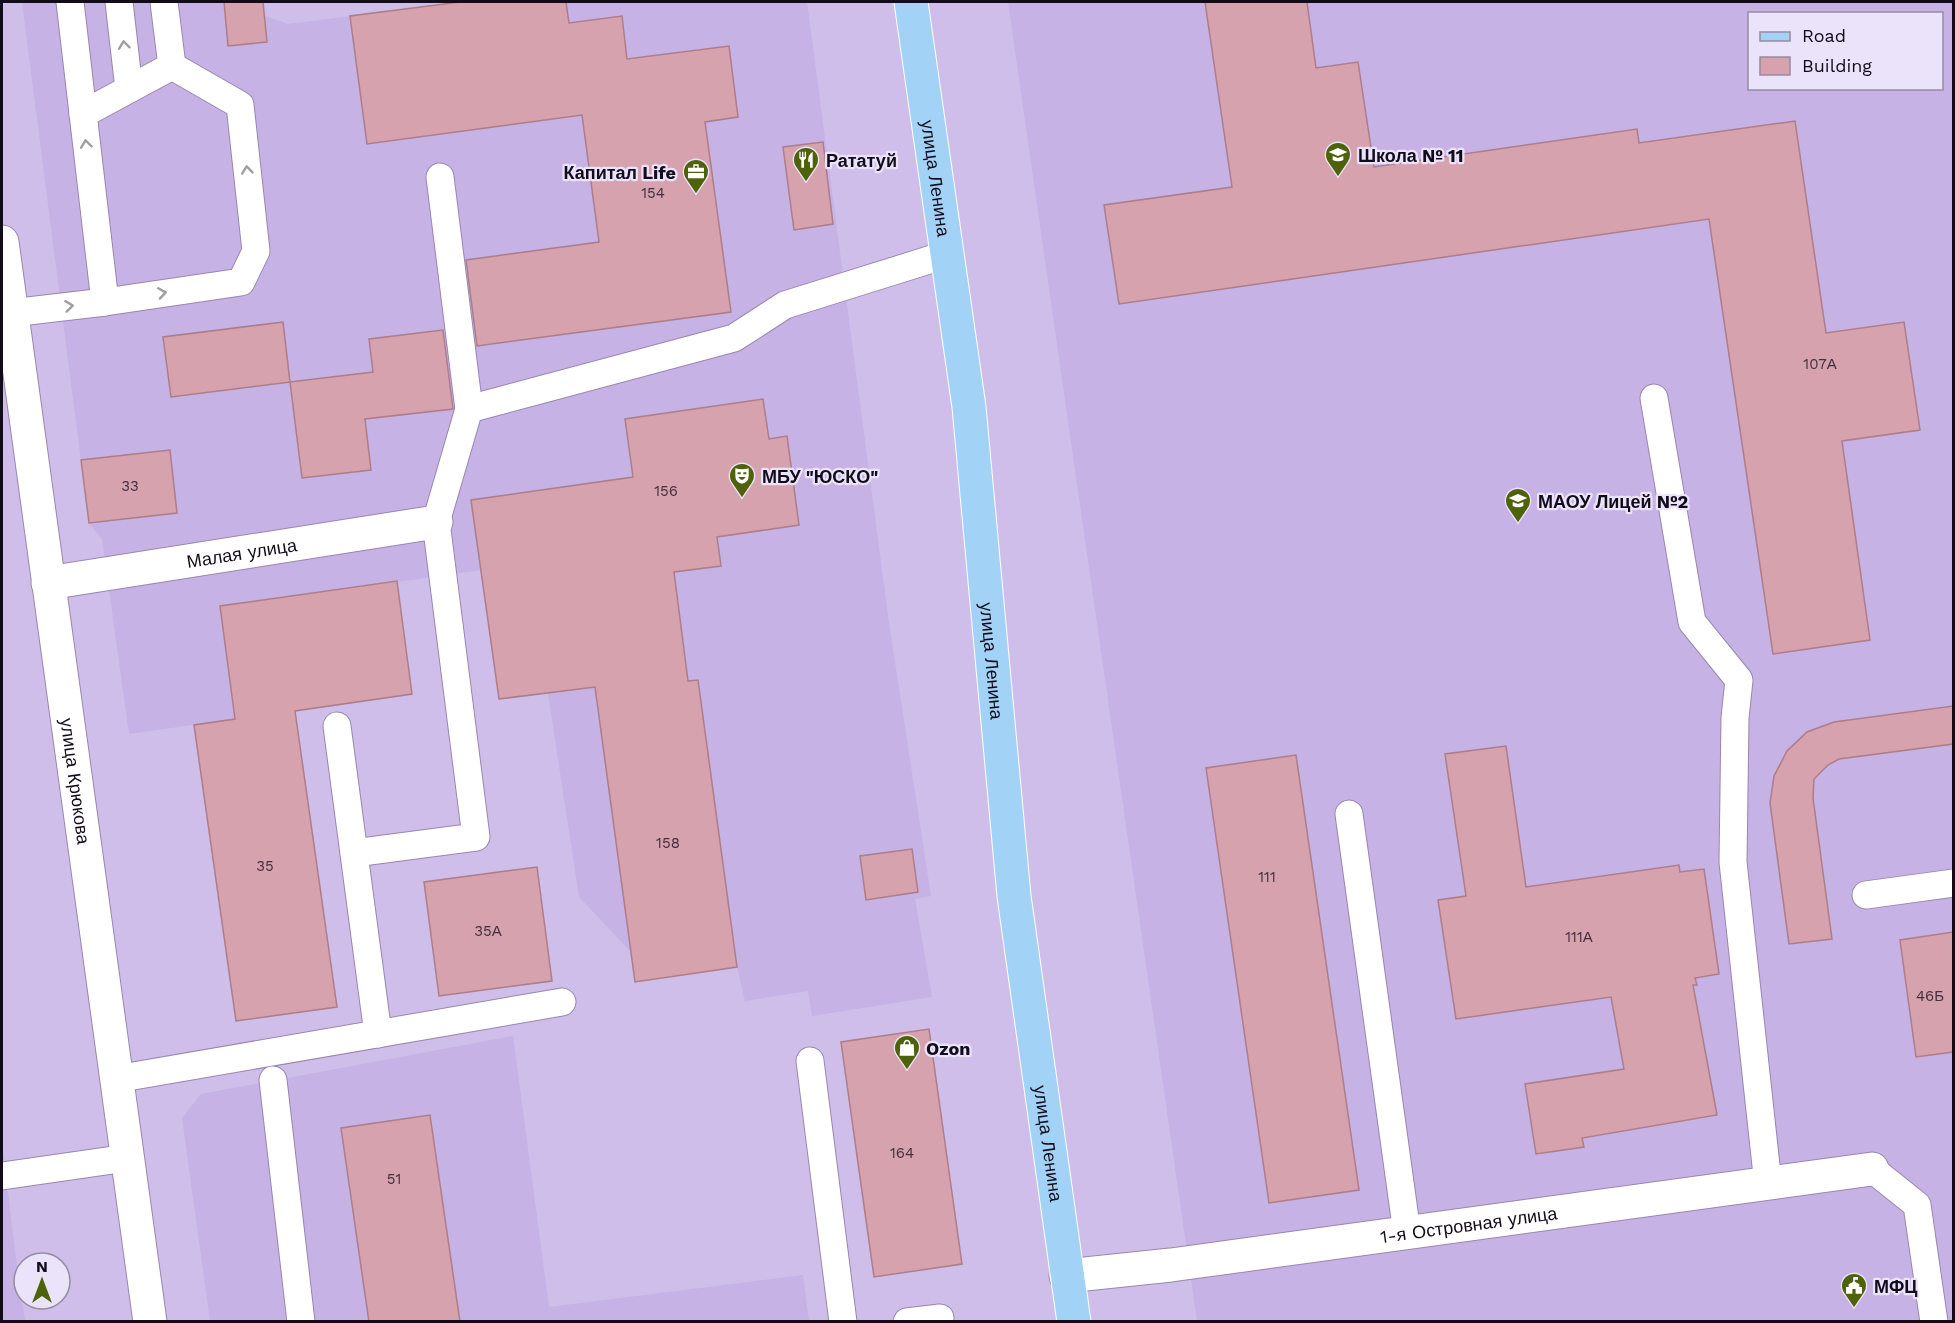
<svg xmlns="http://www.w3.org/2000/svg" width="1955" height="1323" font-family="'Work Sans',sans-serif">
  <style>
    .built { fill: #c6b2e4; fill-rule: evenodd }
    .building { fill: #d5a2ae; stroke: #ad7d89; stroke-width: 1.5 }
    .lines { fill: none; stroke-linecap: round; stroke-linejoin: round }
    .service-casing { stroke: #9787b0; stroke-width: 29 }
    .minor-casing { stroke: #9787b0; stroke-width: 35 }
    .tertiary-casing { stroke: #9787b0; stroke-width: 35 }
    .primary-casing { stroke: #fff; stroke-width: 35 }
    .service { stroke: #fff; stroke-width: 27 }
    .minor { stroke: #fff; stroke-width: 33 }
    .tertiary { stroke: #fff; stroke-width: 33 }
    .primary { stroke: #a2d3f7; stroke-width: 33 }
    .oneway { stroke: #a09da3 }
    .labels { text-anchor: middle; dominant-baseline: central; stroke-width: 4.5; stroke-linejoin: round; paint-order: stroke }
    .number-label { font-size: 15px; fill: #43313f }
    .poi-label { font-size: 18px; font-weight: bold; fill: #120b1a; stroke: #ebe3fa; text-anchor: start }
    .street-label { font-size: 18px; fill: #120b1a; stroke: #ebe3fa }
  </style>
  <rect width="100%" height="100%" fill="#cfbee9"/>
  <g class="built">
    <polygon points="22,2 263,2 265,16 288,24 460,2 807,2 889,623 931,896 915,899 932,997 812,1016 808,991 745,1001 737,967 635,982 631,952 579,897 548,693 481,570 397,582 412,694 129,734 102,539 89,523"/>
    <path d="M1008 2H1953V1321H1197ZM1750 14H1942V88H1750Z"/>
    <polygon points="513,1036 549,1307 803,1275 809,1321 210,1321 182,1118 201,1094"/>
    <polygon points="2,1143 15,1251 25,1321 2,1321"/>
  </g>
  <g class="building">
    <polygon points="224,2 263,2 267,42 228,46"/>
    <polygon points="460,2 566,2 569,23 622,16 627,59 729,46 738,117 705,122 731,312 477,346 466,260 599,242 582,115 367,144 350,16"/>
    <polygon points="1205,2 1307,2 1316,68 1358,62 1374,167 1637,129 1639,143 1795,121 1826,333 1904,322 1920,430 1842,441 1870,640 1773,654 1709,219 1119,304 1104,205 1232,187"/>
    <polygon points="823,142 833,224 794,230 783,147"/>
    <polygon points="283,322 290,382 373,372 369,339 443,330 453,409 365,419 371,470 302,478 290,382 171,397 163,337"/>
    <polygon points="763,399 769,439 787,436 799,525 717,537 721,566 674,572 688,681 698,680 737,967 635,982 595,687 499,699 471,500 633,477 625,419"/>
    <polygon points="170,450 177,513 89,523 81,460"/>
    <polygon points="397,581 412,694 295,711 337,1007 236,1021 194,725 235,719 220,606"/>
    <polygon points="1953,706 1953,744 1839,759 1828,765 1814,779 1813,798 1832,939 1789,944 1770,803 1774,776 1787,751 1807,732 1834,722"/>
    <polygon points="1506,746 1526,887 1679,865 1680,872 1704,869 1719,974 1695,978 1697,985 1693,985 1717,1115 1582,1138 1584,1147 1536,1154 1525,1084 1624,1069 1611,997 1456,1019 1438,900 1466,896 1445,754"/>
    <polygon points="1296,755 1359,1190 1269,1203 1206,768"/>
    <polygon points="912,849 918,892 866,900 860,856"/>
    <polygon points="537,867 552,981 439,996 424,882"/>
    <polygon points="1953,932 1953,1052 1916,1057 1900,940"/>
    <polygon points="929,1029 962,1264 874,1277 841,1042"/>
    <polygon points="430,1115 460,1322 369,1322 341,1128"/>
  </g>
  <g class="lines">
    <defs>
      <g id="service">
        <polyline points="119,2 129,89"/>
        <polyline points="83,114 172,66"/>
        <polyline points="440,177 469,409"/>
        <polyline points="105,302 241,282 256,251 240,105 172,66 164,2"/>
        <polyline points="11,313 105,302 70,2"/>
        <polyline points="1654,398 1692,622 1739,680 1735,718 1733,862 1768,1184"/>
        <polyline points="337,726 378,1034"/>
        <polyline points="1349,814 1407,1233"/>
        <polyline points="354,853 476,837 436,522 469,409 734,338 785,305 948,254"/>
        <polyline points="1866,895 1954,883"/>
        <polyline points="810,1061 843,1322"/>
        <polyline points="116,1079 562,1002"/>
        <polyline points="273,1080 301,1322"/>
        <polyline points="1872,1169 1917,1205 1934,1322"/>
        <polyline points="2,1176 127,1158"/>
        <polyline points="907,1322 940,1318"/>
      </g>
      <g id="minor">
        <path id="s1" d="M48 583 436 522"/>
        <path id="s2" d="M1066 1276 1171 1265 1872 1169"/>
      </g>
      <g id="tertiary">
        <path id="s3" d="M2 242 150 1322"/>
      </g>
      <g id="primary">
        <path id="s4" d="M911 2 969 407 1014 896 1074 1322"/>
      </g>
    </defs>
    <use href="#service" class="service-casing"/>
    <use href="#minor" class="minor-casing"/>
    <use href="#tertiary" class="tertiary-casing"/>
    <use href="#primary" class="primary-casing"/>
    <use href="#service" class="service"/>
    <use href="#minor" class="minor"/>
    <use href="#tertiary" class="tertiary"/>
    <use href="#primary" class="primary"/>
  </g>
  <defs><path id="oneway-chevron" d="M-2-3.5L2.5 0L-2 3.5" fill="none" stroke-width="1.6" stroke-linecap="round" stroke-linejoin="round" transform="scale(1.5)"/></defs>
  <g class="oneway">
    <use href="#oneway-chevron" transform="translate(124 45) rotate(-97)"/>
    <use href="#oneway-chevron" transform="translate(86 144) rotate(-97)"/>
    <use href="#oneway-chevron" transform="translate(247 170) rotate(-96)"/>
    <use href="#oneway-chevron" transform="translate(162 293) rotate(-9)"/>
    <use href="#oneway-chevron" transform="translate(69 306) rotate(-7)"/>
  </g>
  <defs>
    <symbol id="school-pin" viewBox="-11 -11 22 30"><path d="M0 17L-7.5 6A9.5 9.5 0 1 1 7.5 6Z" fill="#4e620a" stroke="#ebe3fa"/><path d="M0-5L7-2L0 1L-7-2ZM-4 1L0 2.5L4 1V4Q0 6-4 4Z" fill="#fff"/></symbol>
    <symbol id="restaurant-pin" viewBox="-11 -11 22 30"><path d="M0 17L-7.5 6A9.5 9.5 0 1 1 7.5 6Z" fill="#4e620a" stroke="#ebe3fa"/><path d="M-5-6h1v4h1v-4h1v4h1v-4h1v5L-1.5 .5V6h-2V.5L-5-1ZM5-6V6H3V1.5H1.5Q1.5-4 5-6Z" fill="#fff"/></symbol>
    <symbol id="office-pin" viewBox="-11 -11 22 30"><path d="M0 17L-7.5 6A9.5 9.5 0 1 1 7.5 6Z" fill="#4e620a" stroke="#ebe3fa"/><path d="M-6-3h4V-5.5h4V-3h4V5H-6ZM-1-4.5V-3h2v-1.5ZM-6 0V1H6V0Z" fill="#fff"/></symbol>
    <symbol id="theatre-pin" viewBox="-11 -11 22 30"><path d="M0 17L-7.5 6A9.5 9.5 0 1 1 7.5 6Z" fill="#4e620a" stroke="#ebe3fa"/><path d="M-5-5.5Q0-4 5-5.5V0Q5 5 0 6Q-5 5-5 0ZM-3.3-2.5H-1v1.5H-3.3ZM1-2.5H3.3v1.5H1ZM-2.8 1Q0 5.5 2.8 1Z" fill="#fff"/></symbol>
    <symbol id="shop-pin" viewBox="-11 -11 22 30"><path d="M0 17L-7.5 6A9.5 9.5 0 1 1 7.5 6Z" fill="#4e620a" stroke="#ebe3fa"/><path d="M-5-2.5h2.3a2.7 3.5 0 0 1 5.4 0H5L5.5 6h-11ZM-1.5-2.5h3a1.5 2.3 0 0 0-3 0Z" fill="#fff"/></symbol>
    <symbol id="civic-pin" viewBox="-11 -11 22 30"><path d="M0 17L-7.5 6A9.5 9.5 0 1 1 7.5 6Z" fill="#4e620a" stroke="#ebe3fa"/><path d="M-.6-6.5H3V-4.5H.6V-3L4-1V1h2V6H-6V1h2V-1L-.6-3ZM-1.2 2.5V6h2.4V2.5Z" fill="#fff"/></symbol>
  </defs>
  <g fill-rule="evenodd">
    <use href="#school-pin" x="1323" y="140" width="30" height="40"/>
    <use href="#restaurant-pin" x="791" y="145" width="30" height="40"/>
    <use href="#office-pin" x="681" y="157" width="30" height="40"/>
    <use href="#theatre-pin" x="727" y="461" width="30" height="40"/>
    <use href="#school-pin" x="1503" y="486" width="30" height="40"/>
    <use href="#shop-pin" x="892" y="1033" width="30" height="40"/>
    <use href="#civic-pin" x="1839" y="1271" width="30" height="40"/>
  </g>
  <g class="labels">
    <g class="number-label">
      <text x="653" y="193">154</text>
      <text x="1820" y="364">107А</text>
      <text x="130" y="486">33</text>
      <text x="666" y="491">156</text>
      <text x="668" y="843">158</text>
      <text x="265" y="866">35</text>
      <text x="1267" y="877">111</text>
      <text x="488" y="931">35А</text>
      <text x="1579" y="937">111А</text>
      <text x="1930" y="996">46Б</text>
      <text x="902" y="1153">164</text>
      <text x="394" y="1179">51</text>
    </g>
    <g class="poi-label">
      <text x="1358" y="155">Школа № 11</text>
      <text x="826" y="160">Рататуй</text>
      <text x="676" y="172" text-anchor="end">Капитал Life</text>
      <text x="762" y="476">МБУ "ЮСКО"</text>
      <text x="1538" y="501">МАОУ Лицей №2</text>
      <text x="926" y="1048">Ozon</text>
      <text x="1874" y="1286">МФЦ</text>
    </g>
    <g class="street-label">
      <text stroke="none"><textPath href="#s4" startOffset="178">улица Ленина</textPath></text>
      <text stroke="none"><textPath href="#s1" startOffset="196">Малая улица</textPath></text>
      <text stroke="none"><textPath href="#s4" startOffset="664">улица Ленина</textPath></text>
      <text stroke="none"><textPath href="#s3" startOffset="544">улица Крюкова</textPath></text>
      <text stroke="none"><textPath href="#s4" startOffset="1150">улица Ленина</textPath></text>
      <text stroke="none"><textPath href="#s2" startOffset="406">1-я Островная улица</textPath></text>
    </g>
  </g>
  <rect width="1955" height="1323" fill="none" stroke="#120b1a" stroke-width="6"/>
  <rect x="1748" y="12" width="195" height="78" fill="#ebe3fa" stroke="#948da0" stroke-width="1.5"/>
  <rect x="1760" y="32" width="30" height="9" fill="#a2d3f7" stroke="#948da0" stroke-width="1.5"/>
  <text x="1802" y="42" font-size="18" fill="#120b1a">Road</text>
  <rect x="1760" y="57" width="30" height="18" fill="#d5a2ae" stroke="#948da0" stroke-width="1.5"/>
  <text x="1802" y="72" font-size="18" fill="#120b1a">Building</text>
  <g transform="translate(42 1281)"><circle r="28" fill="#ebe3fa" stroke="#948da0" stroke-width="1.5"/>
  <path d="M0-4.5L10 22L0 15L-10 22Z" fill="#4e620a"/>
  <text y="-9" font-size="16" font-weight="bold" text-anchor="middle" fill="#120b1a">N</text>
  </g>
</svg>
